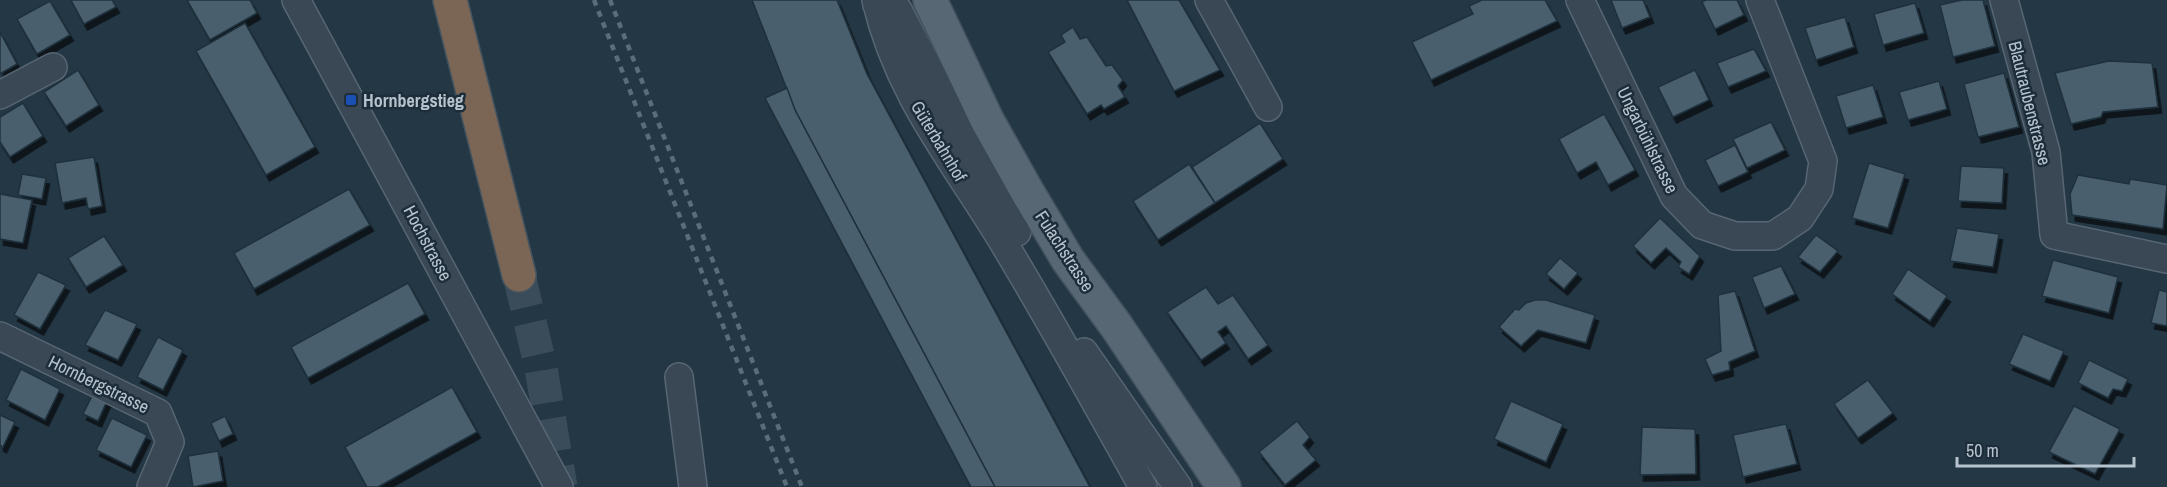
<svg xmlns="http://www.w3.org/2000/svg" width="2167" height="487" font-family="'Archivo Narrow',sans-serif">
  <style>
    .building { fill: #4a5f6e; stroke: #1f303c; stroke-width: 1.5; filter: url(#shadow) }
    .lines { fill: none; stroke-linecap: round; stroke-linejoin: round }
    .highway-tunnel { stroke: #3a4c5a; stroke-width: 33; stroke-dasharray: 33 16; stroke-linecap: butt }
    .minor-casing { stroke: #576672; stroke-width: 30 }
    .major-casing { stroke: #42525e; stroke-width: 36 }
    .highway-casing { stroke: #43535f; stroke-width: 36 }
    .minor { stroke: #394854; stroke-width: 27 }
    .major { stroke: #576874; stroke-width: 33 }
    .highway { stroke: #7b6655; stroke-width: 33 }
    .rail { stroke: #5a6d7c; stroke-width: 4.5; stroke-dasharray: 6 6; stroke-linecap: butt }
    .transit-dot { fill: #1a4fb4; stroke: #1d2e3a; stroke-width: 2 }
    .labels { text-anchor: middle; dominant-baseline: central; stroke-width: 5; stroke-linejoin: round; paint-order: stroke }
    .poi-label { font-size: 18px; font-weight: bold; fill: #b6c3ce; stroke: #1d2e3a; text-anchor: start }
    .street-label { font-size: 18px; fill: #b6c3ce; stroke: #1d2e3a }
  </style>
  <defs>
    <filter id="shadow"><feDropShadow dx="3.5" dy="6" stdDeviation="0" flood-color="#0009"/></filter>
  </defs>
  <rect width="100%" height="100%" fill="#243745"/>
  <g class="building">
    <polygon points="71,0 112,0 116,7 84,24"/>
    <polygon points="187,0 250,0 257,13 210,40"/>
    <polygon points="752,0 837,0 867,74 1090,487 995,487 795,110"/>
    <polygon points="1127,0 1179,0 1220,70 1174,91"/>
    <polygon points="1482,0 1545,0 1557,21 1431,80 1412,42 1473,14 1469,6"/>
    <polygon points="1611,0 1643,0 1650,17 1622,28"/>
    <polygon points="1706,0 1737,0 1744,15 1715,29 1702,2"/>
    <polygon points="1962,0 1983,0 1995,46 1953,57 1940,5"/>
    <polygon points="50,1 70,35 37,54 17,19"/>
    <polygon points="1915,3 1924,33 1883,45 1874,14"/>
    <polygon points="1845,17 1854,47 1816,60 1805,28"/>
    <polygon points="245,23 315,147 266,175 196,51"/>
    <polygon points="1073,27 1080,39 1087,37 1106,66 1112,65 1123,80 1118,86 1125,97 1104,109 1101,105 1087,114 1048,52 1065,42 1061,35"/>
    <polygon points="0,32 17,64 0,74"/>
    <polygon points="1754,49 1766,71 1728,87 1717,63"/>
    <polygon points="2109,61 2152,63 2158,107 2103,112 2101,117 2071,124 2055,73"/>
    <polygon points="78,70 99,105 66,126 44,92"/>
    <polygon points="1695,70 1709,100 1673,117 1658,87"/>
    <polygon points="2004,73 2019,127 1978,137 1964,84"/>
    <polygon points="1939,81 1947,109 1908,120 1899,92"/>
    <polygon points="1873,85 1883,117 1846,128 1836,96"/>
    <polygon points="787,88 795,110 995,487 971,487 765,98"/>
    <polygon points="23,103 43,136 10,157 0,142 0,117"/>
    <polygon points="1604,114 1635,170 1608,185 1596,162 1577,173 1559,139"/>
    <polygon points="1771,122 1785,150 1747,168 1733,139"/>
    <polygon points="1260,123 1283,159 1215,203 1192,167"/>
    <polygon points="1735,145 1748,172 1718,186 1705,160"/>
    <polygon points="94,157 102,206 88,209 86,198 62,203 55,163"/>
    <polygon points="1869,163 1905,174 1888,228 1852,218"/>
    <polygon points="1189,164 1215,203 1158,240 1133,201"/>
    <polygon points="1961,166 2004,168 2002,203 1958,201"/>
    <polygon points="22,174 46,178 42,199 18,195"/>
    <polygon points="2078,175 2129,184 2130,179 2167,185 2163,229 2072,215 2070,194"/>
    <polygon points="349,189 370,225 254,289 234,253"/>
    <polygon points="0,194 32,200 23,243 0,239"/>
    <polygon points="1660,218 1700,256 1689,274 1678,267 1681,262 1666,248 1651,263 1633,246"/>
    <polygon points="1957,228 1999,234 1993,267 1950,261"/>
    <polygon points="1816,235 1838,251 1820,272 1798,257"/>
    <polygon points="104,236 123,265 86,287 68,258"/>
    <polygon points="1560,258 1578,273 1564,289 1546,274"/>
    <polygon points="2053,260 2118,277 2109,313 2042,296"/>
    <polygon points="1781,266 1795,294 1764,308 1752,277"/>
    <polygon points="1908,269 1947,296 1930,321 1892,294"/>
    <polygon points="38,272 66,285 40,329 14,315"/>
    <polygon points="408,283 425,314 308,378 291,347"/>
    <polygon points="1206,287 1218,304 1233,295 1268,345 1248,359 1226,326 1218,332 1226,343 1201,360 1167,312"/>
    <polygon points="2159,290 2167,292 2167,326 2151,323"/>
    <polygon points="1735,291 1755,351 1729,362 1730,370 1712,375 1705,359 1721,351 1718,295"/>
    <polygon points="1535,300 1546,300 1595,315 1586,343 1538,330 1521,346 1499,327 1515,309 1519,310 1526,303"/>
    <polygon points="105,310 137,324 118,360 85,345"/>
    <polygon points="2023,334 2064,351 2050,381 2009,364"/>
    <polygon points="158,337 183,350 163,390 137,377"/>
    <polygon points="2089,360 2128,379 2122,391 2113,389 2108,398 2078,383"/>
    <polygon points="21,369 60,389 45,420 6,400"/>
    <polygon points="1868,380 1893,413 1858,438 1834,404"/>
    <polygon points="452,387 477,432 378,487 367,487 345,447"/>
    <polygon points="93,394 107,401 98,421 83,414"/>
    <polygon points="1511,401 1563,424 1546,462 1494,439"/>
    <polygon points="2074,406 2120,429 2095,474 2049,452"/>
    <polygon points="0,415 15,422 3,447 0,445"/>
    <polygon points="225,416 233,434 219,441 211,423"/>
    <polygon points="112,418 147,435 131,467 96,450"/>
    <polygon points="1297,421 1310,437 1303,445 1316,460 1285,485 1259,452"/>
    <polygon points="1786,424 1797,464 1743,477 1733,435"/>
    <polygon points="1642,427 1695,429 1696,474 1640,475"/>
    <polygon points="218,451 223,481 193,487 188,456"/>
  </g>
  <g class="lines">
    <polyline class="highway-tunnel" points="519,275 541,368 561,487"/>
    <defs>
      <g id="minor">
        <polyline points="296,0 559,487"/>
        <path d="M876 0C898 94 951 157 1000 237 1050 319 1096 403 1143 487"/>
        <polyline points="1209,0 1268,107"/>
        <polyline points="1580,0 1674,196 1702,225 1735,236 1773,236 1800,218 1819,189 1823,161 1760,0"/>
        <polyline points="2004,0 2046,152 2054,235 2167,259"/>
        <polyline points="877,5 898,10 980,168 1017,232"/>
        <polyline points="0,95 53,67"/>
        <polyline points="0,336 158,413 170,442 151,487"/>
        <polyline points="1084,352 1178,487"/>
        <polyline points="679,377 693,487"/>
      </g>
      <polyline id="major" points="930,0 987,120 1028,193 1068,260 1117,327 1224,487"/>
      <polyline id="highway" points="450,0 519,275"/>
    </defs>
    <use href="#minor" class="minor-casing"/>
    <use href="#major" class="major-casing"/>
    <use href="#highway" class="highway-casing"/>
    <use href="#minor" class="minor"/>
    <use href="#major" class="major"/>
    <use href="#highway" class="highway"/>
    <g class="rail">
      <polyline points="594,0 787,487"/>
      <polyline points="610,0 802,487"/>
    </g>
  </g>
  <rect class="transit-dot" x="345" y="94" width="12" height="12" rx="3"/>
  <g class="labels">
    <g class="poi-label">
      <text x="363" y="100">Hornbergstieg</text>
    </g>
    <g class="street-label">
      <text transform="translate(2030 103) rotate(76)">Blautraubenstrasse</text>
      <text transform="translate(1648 140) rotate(64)">Ungarbühlstrasse</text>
      <text transform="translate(939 141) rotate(59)">Güterbahnhof</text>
      <text transform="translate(428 243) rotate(62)">Hochstrasse</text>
      <text transform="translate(1065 251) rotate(57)">Fulachstrasse</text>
      <text transform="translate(99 384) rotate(26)">Hornbergstrasse</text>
    </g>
  </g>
  <path d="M1957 457v9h177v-9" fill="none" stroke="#b6c3ce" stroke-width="3"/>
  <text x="1966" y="457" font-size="18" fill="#b6c3ce" stroke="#1d2e3a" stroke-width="4.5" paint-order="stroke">50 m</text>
</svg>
